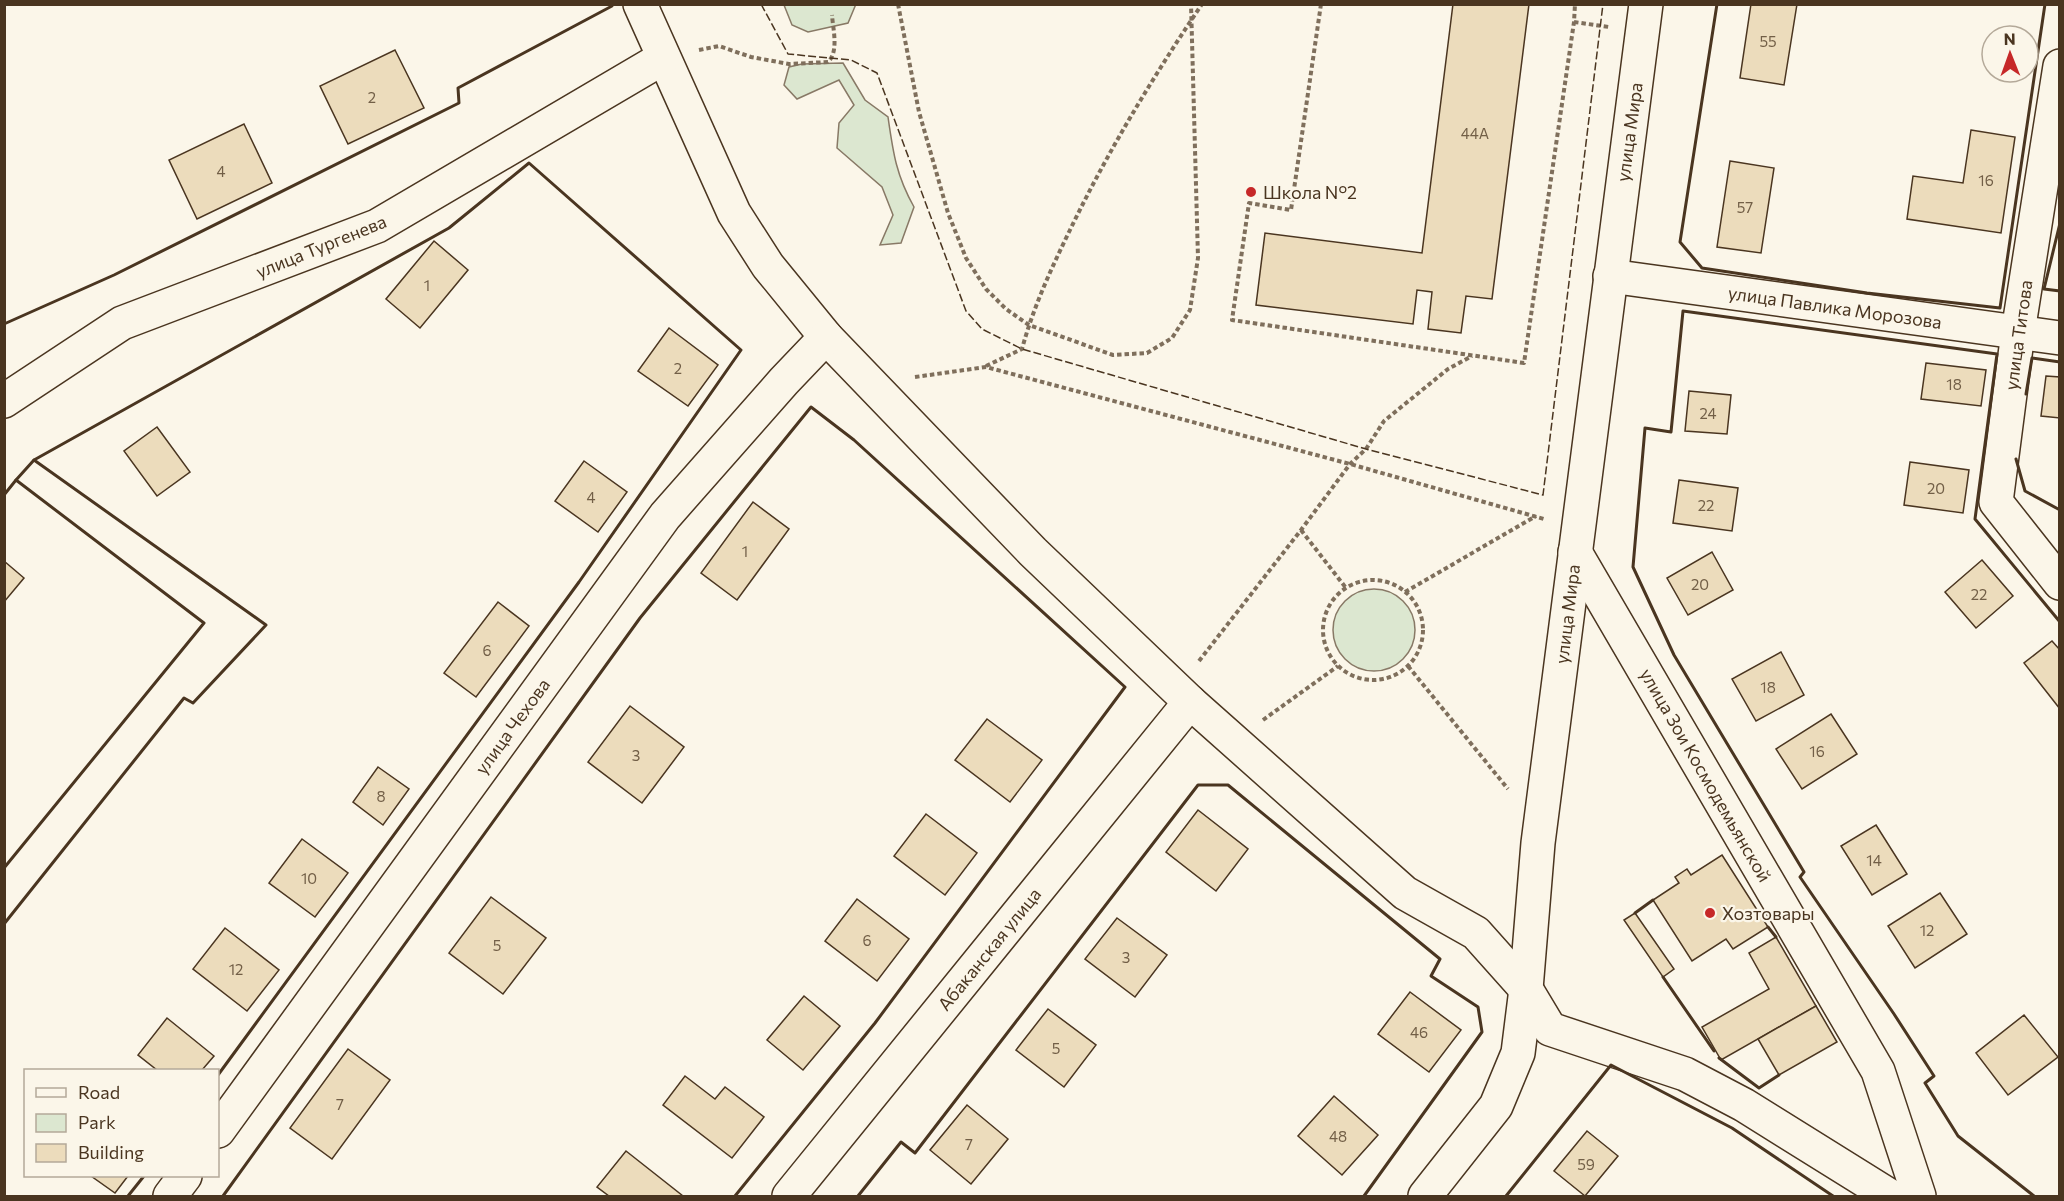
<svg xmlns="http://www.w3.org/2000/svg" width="2064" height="1201" font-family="Commissioner,sans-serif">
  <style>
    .green { fill: #dce7d0; stroke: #887966; stroke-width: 1.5 }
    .building { fill: #ecdcbc; stroke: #4a3520; stroke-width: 1.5 }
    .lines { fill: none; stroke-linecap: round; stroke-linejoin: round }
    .minor-casing { stroke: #4a3520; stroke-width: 36 }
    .path { stroke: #7f6f5c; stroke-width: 4; stroke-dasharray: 4.5 3; stroke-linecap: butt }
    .minor { stroke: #fbf6e9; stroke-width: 33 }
    .fence { stroke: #4a3520; stroke-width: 1.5; stroke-dasharray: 8 3; stroke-linecap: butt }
    .wall { stroke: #4a3520; stroke-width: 3 }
    .poi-dot { fill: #c62828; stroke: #fbf6e9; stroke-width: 2 }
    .labels { text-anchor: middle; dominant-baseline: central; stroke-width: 4.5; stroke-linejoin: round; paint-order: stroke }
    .number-label { font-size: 15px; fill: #725f47 }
    .street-label { font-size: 18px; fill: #4a3520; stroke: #fbf6e9 }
    .poi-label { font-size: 18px; fill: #4a3520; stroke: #fbf6e9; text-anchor: start }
  </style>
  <rect width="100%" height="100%" fill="#fbf6e9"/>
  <g class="green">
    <polygon points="856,4 848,23 808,32 792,25 784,5"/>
    <path d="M843 63 865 100 888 117C893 152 896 175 914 207L901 243 880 245 893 215 882 187 837 148 839 123 854 105 839 80 797 99 784 85 789 67 802 64Z"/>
    <circle cx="1374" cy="630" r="41"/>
  </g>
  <g class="building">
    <polygon points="1453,4 1529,4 1492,299 1466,296 1461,333 1428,329 1432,292 1417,290 1413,324 1256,305 1265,233 1422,253"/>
    <polygon points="1751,4 1797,4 1784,85 1740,78"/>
    <polygon points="395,50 424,108 348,144 320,86"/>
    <polygon points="244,124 272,183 197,219 169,160"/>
    <polygon points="1971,130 2015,137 2001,233 1907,219 1913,176 1963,183"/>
    <polygon points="1730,161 1774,168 1761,253 1717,247"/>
    <polygon points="434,241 468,270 420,328 386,299"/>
    <polygon points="669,328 718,365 688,406 638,371"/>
    <polygon points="1926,363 1986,370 1981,406 1921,399"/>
    <polygon points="2046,376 2060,377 2060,418 2041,416"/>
    <polygon points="1689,391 1731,395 1727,434 1685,431"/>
    <polygon points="157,427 190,472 157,496 124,451"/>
    <polygon points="584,461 627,492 598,532 555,501"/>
    <polygon points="1910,462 1969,470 1963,513 1904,505"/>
    <polygon points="1679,480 1738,488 1732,531 1673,523"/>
    <polygon points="753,502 789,529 737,600 701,573"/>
    <polygon points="1712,552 1733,590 1688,615 1667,578"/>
    <polygon points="1982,560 2013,596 1976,628 1945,592"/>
    <polygon points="4,561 24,578 4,602"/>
    <polygon points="498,602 529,626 476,697 444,673"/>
    <polygon points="2052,641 2060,650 2060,709 2024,663"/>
    <polygon points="1781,652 1804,695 1756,721 1732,679"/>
    <polygon points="630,706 684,747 642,803 588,762"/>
    <polygon points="1831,714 1857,754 1802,789 1776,749"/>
    <polygon points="987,719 1042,760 1010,802 955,760"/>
    <polygon points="378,767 409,789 383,825 353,802"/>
    <polygon points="1198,810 1248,849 1216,891 1166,852"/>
    <polygon points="926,814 977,853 945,895 894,856"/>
    <polygon points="1876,825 1907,874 1872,895 1841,846"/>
    <polygon points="302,839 348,873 315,917 269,883"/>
    <polygon points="1722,855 1768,927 1733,949 1726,939 1692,961 1653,900 1679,883 1675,877 1687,869 1691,875"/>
    <polygon points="1940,893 1967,934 1915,968 1888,926"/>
    <polygon points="491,897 546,938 503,994 449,953"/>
    <polygon points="857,899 909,939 877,981 825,941"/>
    <polygon points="1635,913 1674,969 1663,977 1624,920"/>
    <polygon points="1117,918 1167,955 1135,997 1085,959"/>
    <polygon points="225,928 279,970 247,1011 193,969"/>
    <polygon points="1776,937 1816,1006 1721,1060 1702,1027 1769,989 1749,953"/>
    <polygon points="1410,992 1461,1030 1429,1072 1378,1034"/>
    <polygon points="804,996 840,1026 803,1070 767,1040"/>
    <polygon points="1816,1006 1837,1042 1779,1075 1758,1039"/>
    <polygon points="1048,1009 1096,1045 1064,1087 1016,1050"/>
    <polygon points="2024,1015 2058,1057 2008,1095 1976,1053"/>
    <polygon points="167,1018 214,1056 202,1070 157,1070 138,1055"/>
    <polygon points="348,1049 390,1080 332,1159 290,1128"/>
    <polygon points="685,1076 715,1099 725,1087 764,1117 732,1158 663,1105"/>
    <polygon points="1334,1096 1378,1135 1342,1175 1298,1136"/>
    <polygon points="967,1105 1008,1139 971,1184 930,1150"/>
    <polygon points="1587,1131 1618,1156 1585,1196 1554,1171"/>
    <polygon points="626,1151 683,1196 609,1196 597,1187"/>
    <polygon points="91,1176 128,1176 115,1193"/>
  </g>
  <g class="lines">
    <defs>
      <g id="minor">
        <polyline points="640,4 734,213 768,266 826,337 1033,552 1190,702 1405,893 1476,933 1526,989 1550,1029 1685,1074 1744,1105 1890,1196"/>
        <polyline points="2060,66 2018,332 1996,502 2060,583"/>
        <polyline points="1610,276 2060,338"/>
        <polyline points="4,401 122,323 377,226 663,58"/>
        <polyline points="1575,552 1878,1071 1919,1196"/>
        <polyline points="218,1131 665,516 784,381 826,337"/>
        <polyline points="170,1196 185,1176"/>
        <polyline points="789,1196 1190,702"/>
        <polyline points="1425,1196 1496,1106 1518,1053 1526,989 1538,843 1646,4"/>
      </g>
    </defs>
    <use href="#minor" class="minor-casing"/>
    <g class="path">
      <polyline points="898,4 919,112 948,213 966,258 986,289 1006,309 1029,325 1113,355 1147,353 1172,338 1190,310 1198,258 1191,4"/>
      <polyline points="1321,4 1291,210 1249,203 1232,320 1524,363 1574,22 1575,4"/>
      <polyline points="1574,22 1609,27"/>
      <path d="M699 50 719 46 751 57 789 64 828 62C839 52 833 29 832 15"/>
      <path d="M986 366 1022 349C1033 308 1051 269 1070 230 1108 151 1153 77 1202 4"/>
      <polyline points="915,377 986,367 1350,464 1544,519"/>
      <polyline points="1301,530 1346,588"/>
      <circle cx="1373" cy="630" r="50"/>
      <polyline points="1405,592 1536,516"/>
      <polyline points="1199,661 1301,530 1350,464 1366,449 1384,421 1448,369 1472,356"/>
      <polyline points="1408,666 1508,789"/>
      <polyline points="1263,720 1338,666"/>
    </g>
    <use href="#minor" class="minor"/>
    <polyline class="fence" points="761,4 788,54 851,60 877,73 966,311 982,329 1022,349 1366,449 1543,495 1603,4"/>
    <g class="wall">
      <polyline points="1717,4 1680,242 1702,268 1867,293 2000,308 2045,4"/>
      <polyline points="2060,223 2044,289 2060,291"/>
      <polyline points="4,324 114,275 459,103 458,88 612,6 612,4"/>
      <polyline points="2026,394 2032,358 2060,362"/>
      <polyline points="2016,459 2025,491 2060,510"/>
      <polyline points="16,480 34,460"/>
      <polyline points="4,495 16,480 204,623 4,868"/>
      <polyline points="1635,913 1653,900"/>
      <polyline points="4,924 184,698 193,703 266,625 34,460 449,228 529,163 741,350 579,582 218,1075"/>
      <polyline points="1768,927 1776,937"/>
      <polyline points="1663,977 1714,1051"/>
      <polyline points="1719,1058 1759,1088 1779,1075"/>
      <polyline points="128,1196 144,1176"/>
      <polyline points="223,1196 640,618 811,407 854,440 1125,687 875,1023 735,1196"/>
      <polyline points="858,1196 901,1142 915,1153 1198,785 1228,785 1440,959 1431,976 1478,1007 1482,1032 1364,1196"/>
      <polyline points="1506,1196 1611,1065 1732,1128 1833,1196"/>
      <polyline points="2034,1196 1958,1136 1925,1083 1934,1076 1894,1014 1800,877 1804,872 1674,655 1633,567 1645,428 1671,432 1683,311 1997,354 1975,519 2060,622"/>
    </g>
  </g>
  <g class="poi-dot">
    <circle cx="1251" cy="192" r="6"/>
    <circle cx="1710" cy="913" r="6"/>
  </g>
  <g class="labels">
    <g class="number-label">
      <text x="1768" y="41">55</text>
      <text x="372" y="97">2</text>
      <text x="1475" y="133">44А</text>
      <text x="221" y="171">4</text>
      <text x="1986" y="180">16</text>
      <text x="1745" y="207">57</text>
      <text x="427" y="285">1</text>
      <text x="678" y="368">2</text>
      <text x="1954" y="384">18</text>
      <text x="1708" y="413">24</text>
      <text x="1936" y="488">20</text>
      <text x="591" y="497">4</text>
      <text x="1706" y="505">22</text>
      <text x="745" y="551">1</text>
      <text x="1700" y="584">20</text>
      <text x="1979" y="594">22</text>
      <text x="487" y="650">6</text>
      <text x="1768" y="687">18</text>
      <text x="1817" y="751">16</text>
      <text x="636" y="755">3</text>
      <text x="381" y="796">8</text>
      <text x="1874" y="860">14</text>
      <text x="309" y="878">10</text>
      <text x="1927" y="930">12</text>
      <text x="867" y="940">6</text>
      <text x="497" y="945">5</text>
      <text x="1126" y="957">3</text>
      <text x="236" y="969">12</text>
      <text x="1419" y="1032">46</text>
      <text x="1056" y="1048">5</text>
      <text x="340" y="1104">7</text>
      <text x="1338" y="1136">48</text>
      <text x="969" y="1144">7</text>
      <text x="1586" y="1164">59</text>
    </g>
    <g class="street-label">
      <text transform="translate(1629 132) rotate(-82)">улица Мира</text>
      <text transform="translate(321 246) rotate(-22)">улица Тургенева</text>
      <text transform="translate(1835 307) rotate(8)">улица Павлика Морозова</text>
      <text transform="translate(2018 335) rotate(-82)">улица Титова</text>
      <text transform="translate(1567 614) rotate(-83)">улица Мира</text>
      <text transform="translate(512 726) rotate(-54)">улица Чехова</text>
      <text transform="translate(1706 775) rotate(60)">улица Зои Космодемьянской</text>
      <text transform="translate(989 949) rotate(-51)">Абаканская улица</text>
    </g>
    <g class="poi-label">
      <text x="1263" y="192">Школа N°2</text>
      <text x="1722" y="913">Хозтовары</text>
    </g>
  </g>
  <rect width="2064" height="1201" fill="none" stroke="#4a3520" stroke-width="12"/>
  <rect x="24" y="1069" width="195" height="108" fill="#fbf6e9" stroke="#b4a999" stroke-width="1.5"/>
  <rect x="36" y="1088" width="30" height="9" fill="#fbf6e9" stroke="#b4a999" stroke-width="1.5"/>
  <text x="78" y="1099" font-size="18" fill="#4a3520">Road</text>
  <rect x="36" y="1114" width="30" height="18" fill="#dce7d0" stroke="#b4a999" stroke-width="1.5"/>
  <text x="78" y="1129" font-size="18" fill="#4a3520">Park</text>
  <rect x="36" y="1144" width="30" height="18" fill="#ecdcbc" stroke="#b4a999" stroke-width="1.5"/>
  <text x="78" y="1159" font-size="18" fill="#4a3520">Building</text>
  <g transform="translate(2010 54) rotate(359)"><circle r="28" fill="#fbf6e9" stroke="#b4a999" stroke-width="1.5"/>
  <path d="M0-4.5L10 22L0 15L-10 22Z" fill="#c62828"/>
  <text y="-9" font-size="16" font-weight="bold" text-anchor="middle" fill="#4a3520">N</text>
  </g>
</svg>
